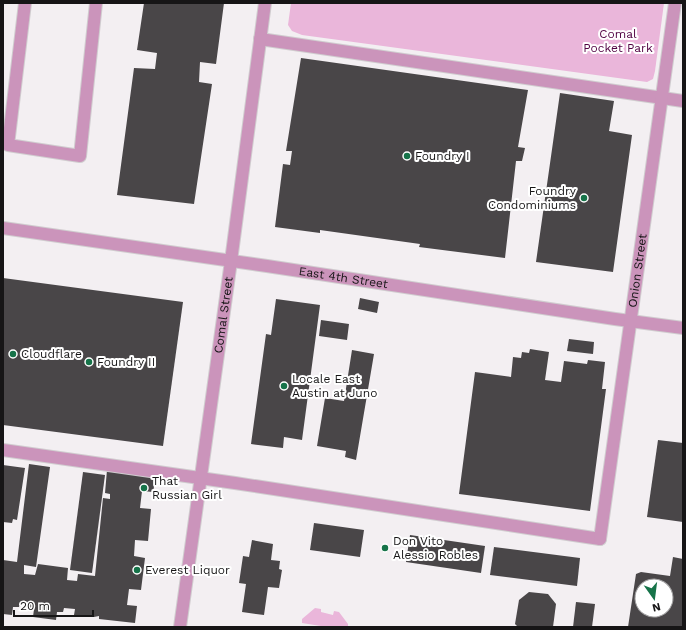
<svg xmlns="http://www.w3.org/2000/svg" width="686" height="630" font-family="'Work Sans',sans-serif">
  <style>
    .green { fill: #eab6da }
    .building { fill: #494648; fill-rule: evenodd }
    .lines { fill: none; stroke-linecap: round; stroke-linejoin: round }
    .service-casing { stroke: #d0cccf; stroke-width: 14 }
    .minor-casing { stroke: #d0cccf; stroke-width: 14 }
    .tertiary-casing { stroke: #d0cccf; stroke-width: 14 }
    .service { stroke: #cb94bb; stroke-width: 12 }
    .minor { stroke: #cb94bb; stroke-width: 12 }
    .tertiary { stroke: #cb94bb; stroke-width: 12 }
    .poi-dot { fill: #167349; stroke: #fff; stroke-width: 1.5 }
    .labels { text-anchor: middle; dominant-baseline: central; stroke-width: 4; stroke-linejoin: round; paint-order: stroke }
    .park-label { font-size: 12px; fill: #510343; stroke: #fff }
    .poi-label { font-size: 12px; fill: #161516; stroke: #fff; text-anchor: start }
    .street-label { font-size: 12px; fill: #161516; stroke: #fff }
  </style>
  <rect width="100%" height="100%" fill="#f3eff2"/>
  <g class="green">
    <polygon points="291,3 664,3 655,71 653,79 647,82 302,35 292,31 288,25"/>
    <polygon points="315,608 321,609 321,612 333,615 334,611 339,612 348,624 348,627 327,627 302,623 302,619"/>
  </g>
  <g class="building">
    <polygon points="144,3 224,3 216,64 200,62 199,82 212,84 194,204 117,195 134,68 155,69 157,53 137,50"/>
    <polygon points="301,58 528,90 518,147 525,148 522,161 516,161 505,258 419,247 420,244 320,230 320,233 275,227 283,164 290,165 292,151 286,151"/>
    <polygon points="560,93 614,101 609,131 632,135 613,272 536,262"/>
    <polygon points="3,278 183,302 163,446 3,425"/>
    <polygon points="360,298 379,302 377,313 358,309"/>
    <polygon points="276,299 320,305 302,440 284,437 283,448 251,444 266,334 271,335"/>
    <polygon points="321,320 349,324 347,340 319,336"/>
    <polygon points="569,339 594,342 593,354 567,351"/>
    <polygon points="530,349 549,352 545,380 561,382 564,361 587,364 588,360 605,362 602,389 606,389 590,511 459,494 475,372 511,377 513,357 521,358 522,352 529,353"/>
    <polygon points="352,350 374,354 356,460 345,457 346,451 317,446 325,398 344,401"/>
    <polygon points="658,440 683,443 683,522 647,517"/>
    <polygon points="29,464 50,467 36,567 24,565 24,574 35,575 38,564 68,568 67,580 77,581 78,574 95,576 103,498 110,499 110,494 105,493 107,470 156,476 153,492 142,491 140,508 151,509 148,541 135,540 134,556 145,558 141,590 129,589 127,605 137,606 135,623 99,619 99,616 94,617 74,615 75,609 64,608 63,612 57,612 56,620 33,617 34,609 30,609 30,603 20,602 19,607 13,607 12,615 3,614 3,560 17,562"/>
    <polygon points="3,465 25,468 17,520 13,519 12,523 3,522"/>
    <polygon points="83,472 105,475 92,573 70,570"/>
    <polygon points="314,523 364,530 360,557 310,550"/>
    <polygon points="410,535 485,546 481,573 406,562"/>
    <polygon points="252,540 273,544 271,560 280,561 279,569 282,570 279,588 268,587 264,615 242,612 246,584 239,583 243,556 249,557"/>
    <polygon points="494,547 580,558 577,586 490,575"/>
    <path d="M673 557 683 559V627H628L636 574 641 572 670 576ZM642 586H666V610H642Z"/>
    <polygon points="529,592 548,594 556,604 553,627 518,627 515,624 519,600"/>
    <polygon points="576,602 595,604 592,627 573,627"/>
  </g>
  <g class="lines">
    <defs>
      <g id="service">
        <polyline points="25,3 8,145 80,156 96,3"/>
        <polyline points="260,39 683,101"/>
        <polyline points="3,450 235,483 600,539"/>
      </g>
      <g id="minor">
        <path id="s1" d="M3 228 267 266 615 319 683 328"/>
        <path id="s2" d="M600 539 675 3"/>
      </g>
      <g id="tertiary">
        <path id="s3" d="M180 627 231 261 265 3"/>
      </g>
    </defs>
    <use href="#service" class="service-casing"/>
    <use href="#minor" class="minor-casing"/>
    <use href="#tertiary" class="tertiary-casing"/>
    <use href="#service" class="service"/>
    <use href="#minor" class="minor"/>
    <use href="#tertiary" class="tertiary"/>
  </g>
  <g class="poi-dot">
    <circle cx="407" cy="156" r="4"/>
    <circle cx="584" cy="198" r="4"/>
    <circle cx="13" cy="354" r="4"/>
    <circle cx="89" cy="362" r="4"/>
    <circle cx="284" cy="386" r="4"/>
    <circle cx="144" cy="488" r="4"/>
    <circle cx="385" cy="548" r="4"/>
    <circle cx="137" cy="570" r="4"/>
  </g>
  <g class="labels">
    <g class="park-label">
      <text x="618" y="34">Comal<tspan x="618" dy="14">Pocket Park</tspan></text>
    </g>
    <g class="poi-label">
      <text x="415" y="156">Foundry I</text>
      <text x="576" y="191" text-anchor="end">Foundry<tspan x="576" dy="14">Condominiums</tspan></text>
      <text x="21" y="354">Cloudflare</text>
      <text x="97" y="362">Foundry II</text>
      <text x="292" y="379">Locale East<tspan x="292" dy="14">Austin at Juno</tspan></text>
      <text x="152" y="481">That<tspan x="152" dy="14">Russian Girl</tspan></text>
      <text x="393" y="541">Don Vito<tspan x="393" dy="14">Alessio Robles</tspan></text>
      <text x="145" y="570">Everest Liquor</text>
    </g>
    <g class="street-label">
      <text stroke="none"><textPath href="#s2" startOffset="271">Onion Street</textPath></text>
      <text stroke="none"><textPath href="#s1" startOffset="344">East 4th Street</textPath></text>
      <text stroke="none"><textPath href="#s3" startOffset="315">Comal Street</textPath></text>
    </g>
  </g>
  <rect width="686" height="630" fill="none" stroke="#161516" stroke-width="8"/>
  <g transform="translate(654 598) rotate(166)"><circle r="19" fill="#ffffff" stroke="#a2a1a2"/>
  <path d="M0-3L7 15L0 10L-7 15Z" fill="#167349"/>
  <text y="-6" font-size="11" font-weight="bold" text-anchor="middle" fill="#161516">N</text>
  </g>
  <path d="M14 610v6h79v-6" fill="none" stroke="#161516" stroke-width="2"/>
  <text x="20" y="610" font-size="12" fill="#161516" stroke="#ffffff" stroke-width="3" paint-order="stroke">20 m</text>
</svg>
